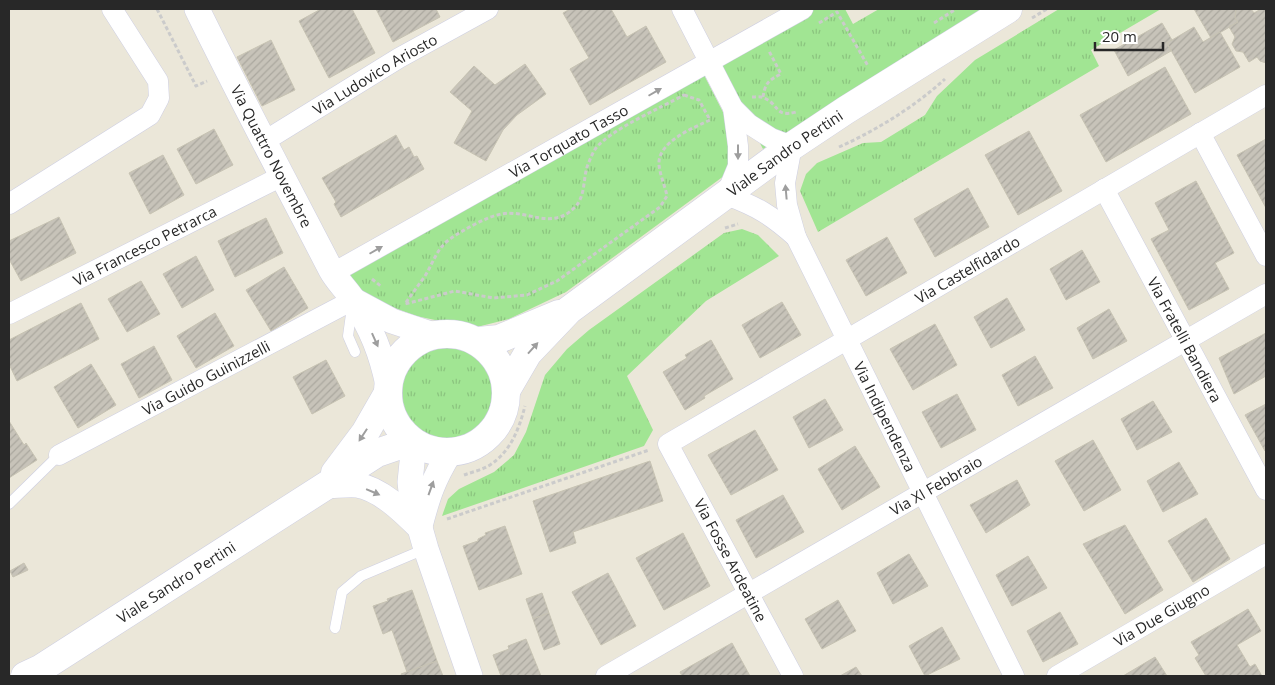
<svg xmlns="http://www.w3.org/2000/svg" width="1275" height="685" font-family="'Open Sans',sans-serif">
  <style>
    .grass { fill: url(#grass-tufts) }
    .building { fill: url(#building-hatch); stroke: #c7c3b3 }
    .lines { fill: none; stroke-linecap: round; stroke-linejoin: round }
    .service-casing { stroke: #cecfe2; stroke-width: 11 }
    .minor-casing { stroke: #cecfe2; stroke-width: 21 }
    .tertiary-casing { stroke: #cecfe2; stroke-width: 26 }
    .secondary-casing { stroke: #cecfe2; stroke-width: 29 }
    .path { stroke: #cbcbcb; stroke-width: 3; stroke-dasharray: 4 2.5; stroke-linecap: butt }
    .service { stroke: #fff; stroke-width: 10 }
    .minor { stroke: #fff; stroke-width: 20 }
    .tertiary { stroke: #fff; stroke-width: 25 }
    .secondary { stroke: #fff; stroke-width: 28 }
    .oneway { fill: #9e9e9e }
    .labels { text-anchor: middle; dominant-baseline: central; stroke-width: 4; stroke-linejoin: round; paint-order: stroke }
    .street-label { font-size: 15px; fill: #282828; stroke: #fff }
  </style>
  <defs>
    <pattern id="grass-tufts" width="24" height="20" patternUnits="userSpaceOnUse" patternTransform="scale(1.25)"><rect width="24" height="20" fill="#a1e593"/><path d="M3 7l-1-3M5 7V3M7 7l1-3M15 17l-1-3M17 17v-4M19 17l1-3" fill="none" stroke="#8bc47f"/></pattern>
    <pattern id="building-hatch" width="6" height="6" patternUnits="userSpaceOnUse" patternTransform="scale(1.25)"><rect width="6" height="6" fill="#c7c3b9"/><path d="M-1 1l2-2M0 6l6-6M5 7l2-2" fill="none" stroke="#aba89f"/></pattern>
  </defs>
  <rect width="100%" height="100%" fill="#ebe7d9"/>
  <g class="grass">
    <polygon points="815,9 845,9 853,24 879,9 983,9 763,149 719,64"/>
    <polygon points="1059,9 1161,9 1091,50 1099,66 818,232 800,191 806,174 817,163 863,143 881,142 925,115 937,96 975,60"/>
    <polygon points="703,73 747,159 566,292 509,319 473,328 416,316 392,307 360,292 349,274"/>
    <polygon points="742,229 758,235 779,256 706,301 627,376 653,430 644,446 442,516 448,499 459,489 494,472 514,455 526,432 545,375 567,349 589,330 724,233"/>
    <circle cx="448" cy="392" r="48"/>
  </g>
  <g class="building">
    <polygon points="321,9 352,9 375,53 329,78 299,21"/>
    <polygon points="376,9 436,9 440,17 393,42"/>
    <polygon points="570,9 611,9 627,37 646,26 666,62 590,105 570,69 589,58 563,13"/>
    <polygon points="1194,9 1236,9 1235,18 1238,22 1211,38"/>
    <polygon points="1239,9 1251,9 1254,13 1261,9 1266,9 1266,63 1260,61 1257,57 1249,62 1243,52 1236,51 1232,44 1235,37 1229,27 1238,22 1235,18 1236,10"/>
    <polygon points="1162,23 1172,40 1167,43 1171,51 1128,76 1114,50"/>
    <polygon points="1194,27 1203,42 1220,32 1240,67 1195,93 1167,43"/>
    <polygon points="271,40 295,90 262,106 237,57"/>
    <polygon points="525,64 546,94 517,115 503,130 486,161 454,143 472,111 450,92 474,66 495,85"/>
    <polygon points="1165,67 1191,114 1106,162 1080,115"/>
    <polygon points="214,129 233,165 196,184 177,149"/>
    <polygon points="1029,131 1062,191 1018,215 985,155"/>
    <polygon points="396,135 404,150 409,147 414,157 417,156 424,169 341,217 334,204 336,202 322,178"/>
    <polygon points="1266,139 1266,208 1237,155"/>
    <polygon points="163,155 184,195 150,214 129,173"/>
    <polygon points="1196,181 1234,253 1215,263 1229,289 1189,310 1151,239 1169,230 1155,203"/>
    <polygon points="968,188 989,227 935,257 914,219"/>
    <polygon points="59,217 76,253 21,281 9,259 9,241"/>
    <polygon points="266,218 283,253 235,277 218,241"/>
    <polygon points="887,237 907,273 866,296 846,260"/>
    <polygon points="1082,250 1100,282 1066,300 1050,269"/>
    <polygon points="196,256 214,290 182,308 163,274"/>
    <polygon points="284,267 308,308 271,331 246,290"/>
    <polygon points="141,281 160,314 127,332 108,299"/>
    <polygon points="1007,298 1025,330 991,348 974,317"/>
    <polygon points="782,302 801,335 760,358 742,325"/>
    <polygon points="81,303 99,339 17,381 9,364 9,340"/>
    <polygon points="1109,309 1127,341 1093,359 1077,328"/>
    <polygon points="215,313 234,346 196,368 177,336"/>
    <polygon points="935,324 957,365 913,390 890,349"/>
    <polygon points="1266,333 1266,376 1234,394 1219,358"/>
    <polygon points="711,340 733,379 704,396 705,398 685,410 663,372 687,358 685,355"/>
    <polygon points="154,346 172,380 139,398 121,364"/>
    <polygon points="1035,356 1053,388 1018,406 1002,375"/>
    <polygon points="326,360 345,396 312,414 293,377"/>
    <polygon points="91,364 116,405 78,428 54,387"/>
    <polygon points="957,394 976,430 941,448 922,412"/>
    <polygon points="825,399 843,430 809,448 793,417"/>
    <polygon points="1153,401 1172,432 1137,450 1121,419"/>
    <polygon points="1266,404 1266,450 1265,451 1245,415"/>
    <polygon points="9,421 24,445 26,443 37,460 9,478"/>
    <polygon points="755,430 778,470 731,495 708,455"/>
    <polygon points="1093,440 1121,490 1084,511 1055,461"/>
    <polygon points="855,446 880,487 842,510 818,469"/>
    <polygon points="650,461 663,501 573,532 576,543 550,552 533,501"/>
    <polygon points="1179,462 1198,494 1163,512 1147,481"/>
    <polygon points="1017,480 1030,505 986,533 970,505"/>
    <polygon points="783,495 804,532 756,558 736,520"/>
    <polygon points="1206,518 1230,559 1193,582 1168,541"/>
    <polygon points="1125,525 1163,590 1125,614 1083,544"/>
    <polygon points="505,526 522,574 479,590 463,546 478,541 478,539 486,535 485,533"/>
    <polygon points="683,533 710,586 664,610 636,558"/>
    <polygon points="909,554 928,586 893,604 877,573"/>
    <polygon points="1028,556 1047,588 1012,606 996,575"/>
    <polygon points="24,563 28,570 13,577 10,571"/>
    <polygon points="608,573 636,626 601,645 572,592"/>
    <polygon points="412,590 437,661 407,672 392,630 383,634 373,606 388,601 387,599"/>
    <polygon points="542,593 549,613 533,619 526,599"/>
    <polygon points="838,600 856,631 822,649 805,619"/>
    <polygon points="1248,609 1261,631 1237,645 1250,667 1255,664 1262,676 1206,676 1195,658 1199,655 1191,642"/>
    <polygon points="1060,612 1078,644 1043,662 1027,631"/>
    <polygon points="549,613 560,644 544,650 533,619"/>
    <polygon points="942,627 960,659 925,676 909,646"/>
    <polygon points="526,639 541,676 501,676 493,655 509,649 508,646"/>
    <polygon points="732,643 750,676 682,676 680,672"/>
    <polygon points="1155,657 1167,676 1123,676"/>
    <polygon points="437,661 443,676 402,676 401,674"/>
    <polygon points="856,667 862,676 840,676"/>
  </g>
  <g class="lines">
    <defs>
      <g id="service">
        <polyline points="352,307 348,336 355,352"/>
        <polyline points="9,504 59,455"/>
        <polyline points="335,628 342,592 361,576 425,549"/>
      </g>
      <g id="minor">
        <path id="s1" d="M682 9 733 108 749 124 771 138 792 146 785 183 787 205 796 237 1014 676"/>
        <path d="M733 108 738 146V166L726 195C758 207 771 215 796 237"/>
        <polyline points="1200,133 1266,256"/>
        <path id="s2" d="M263 142 399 58 488 9"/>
        <path id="s3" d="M1104 189 1266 490"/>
        <polyline points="9,204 150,115 159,98 158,81 112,9"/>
        <path id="s4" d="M333 273 803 9"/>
        <path id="s5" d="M9 314 282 176"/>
        <path id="s6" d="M59 455 353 300"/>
        <path id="s7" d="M606 676 1266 294"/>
        <path id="s8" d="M793 676 668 444 1266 95"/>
        <path id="s9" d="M1057 676 1266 554"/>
      </g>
      <g id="tertiary">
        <path id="s10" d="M197 9C240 97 286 183 331 270 337 281 347 290 354 301 372 330 381 352 388 385"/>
        <polyline points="353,300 392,321 434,335"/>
        <polyline points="414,443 410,482 412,500 426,549 470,676"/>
        <path d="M325 486C335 486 347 484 357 485 381 489 404 512 420 528"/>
        <path d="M420 526C428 495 433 480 450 452"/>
      </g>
      <g id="secondary">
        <circle cx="447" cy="393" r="59"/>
        <polyline points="478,341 499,339 559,314"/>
        <path id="s11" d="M507 389 528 353 569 310 792 146 846 110 1008 9"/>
        <polyline points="335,473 365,433 388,393"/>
        <path id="s12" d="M25 676 40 669 377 453 412 441"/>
      </g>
    </defs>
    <use href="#service" class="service-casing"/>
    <use href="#minor" class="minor-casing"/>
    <use href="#tertiary" class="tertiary-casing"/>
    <use href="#secondary" class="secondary-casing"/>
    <g class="path">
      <polyline points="157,9 196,86 207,81"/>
      <polyline points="1032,18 1047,9"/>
      <polyline points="819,23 837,12 868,66"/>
      <polyline points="934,23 956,9"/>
      <path d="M684 95 699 100 710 120C693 128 657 142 659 165 660 175 665 186 667 196L660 207 557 281 527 295 493 298 455 291 405 304C411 295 418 286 425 276 433 263 437 248 450 239 463 230 486 217 501 214 527 209 551 231 574 208 587 196 582 176 589 162 591 157 593 152 596 148 610 130 662 107 684 95Z"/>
      <path d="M752 97C756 97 761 96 764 98 779 104 775 118 796 112"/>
      <path d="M763 97C765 83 769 80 781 74L769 51"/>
      <path d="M839 147C877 130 914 107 945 79"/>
      <polyline points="725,228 738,224"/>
      <polyline points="372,279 382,287"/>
      <path d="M464 475C472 472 482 470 490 465 511 451 519 429 525 406"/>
      <polyline points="447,519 649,450"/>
    </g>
    <use href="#service" class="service"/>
    <use href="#minor" class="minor"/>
    <use href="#tertiary" class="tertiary"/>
    <use href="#secondary" class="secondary"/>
  </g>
  <defs><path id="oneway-solid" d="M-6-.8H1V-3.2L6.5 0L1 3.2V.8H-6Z" transform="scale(1.25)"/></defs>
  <g class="oneway">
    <use href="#oneway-solid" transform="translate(655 92) rotate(-30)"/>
    <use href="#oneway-solid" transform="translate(738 152) rotate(90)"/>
    <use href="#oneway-solid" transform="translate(786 192) rotate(-95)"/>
    <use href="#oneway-solid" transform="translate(376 250) rotate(-30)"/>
    <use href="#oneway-solid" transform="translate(375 340) rotate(66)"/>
    <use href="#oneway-solid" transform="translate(533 348) rotate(-48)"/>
    <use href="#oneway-solid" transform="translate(363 435) rotate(123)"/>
    <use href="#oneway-solid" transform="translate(431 488) rotate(-70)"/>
    <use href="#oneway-solid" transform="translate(373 492) rotate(23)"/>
  </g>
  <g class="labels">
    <g class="street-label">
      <text stroke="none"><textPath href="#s2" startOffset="131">Via Ludovico Ariosto</textPath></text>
      <text stroke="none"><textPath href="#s4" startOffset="270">Via Torquato Tasso</textPath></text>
      <text stroke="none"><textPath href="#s11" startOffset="368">Viale Sandro Pertini</textPath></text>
      <text stroke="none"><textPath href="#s10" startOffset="165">Via Quattro Novembre</textPath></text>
      <text stroke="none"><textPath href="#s5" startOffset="152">Via Francesco Petrarca</textPath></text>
      <text stroke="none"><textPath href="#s8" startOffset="610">Via Castelfidardo</textPath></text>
      <text stroke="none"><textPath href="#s3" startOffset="171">Via Fratelli Bandiera</textPath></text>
      <text stroke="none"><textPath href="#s6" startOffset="166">Via Guido Guinizzelli</textPath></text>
      <text stroke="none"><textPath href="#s1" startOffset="476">Via Indipendenza</textPath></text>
      <text stroke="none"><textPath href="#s7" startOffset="381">Via XI Febbraio</textPath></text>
      <text transform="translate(731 560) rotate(62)">Via Fosse Ardeatine</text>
      <text stroke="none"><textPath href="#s12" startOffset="178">Viale Sandro Pertini</textPath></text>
      <text stroke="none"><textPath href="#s9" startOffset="121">Via Due Giugno</textPath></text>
    </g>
  </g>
  <rect width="1275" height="685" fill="none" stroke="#282828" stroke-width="20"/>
  <path d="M1095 42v8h68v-8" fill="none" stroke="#282828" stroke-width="2.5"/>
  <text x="1102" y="42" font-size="15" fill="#282828" stroke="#ffffff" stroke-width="4" paint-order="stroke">20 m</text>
</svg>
